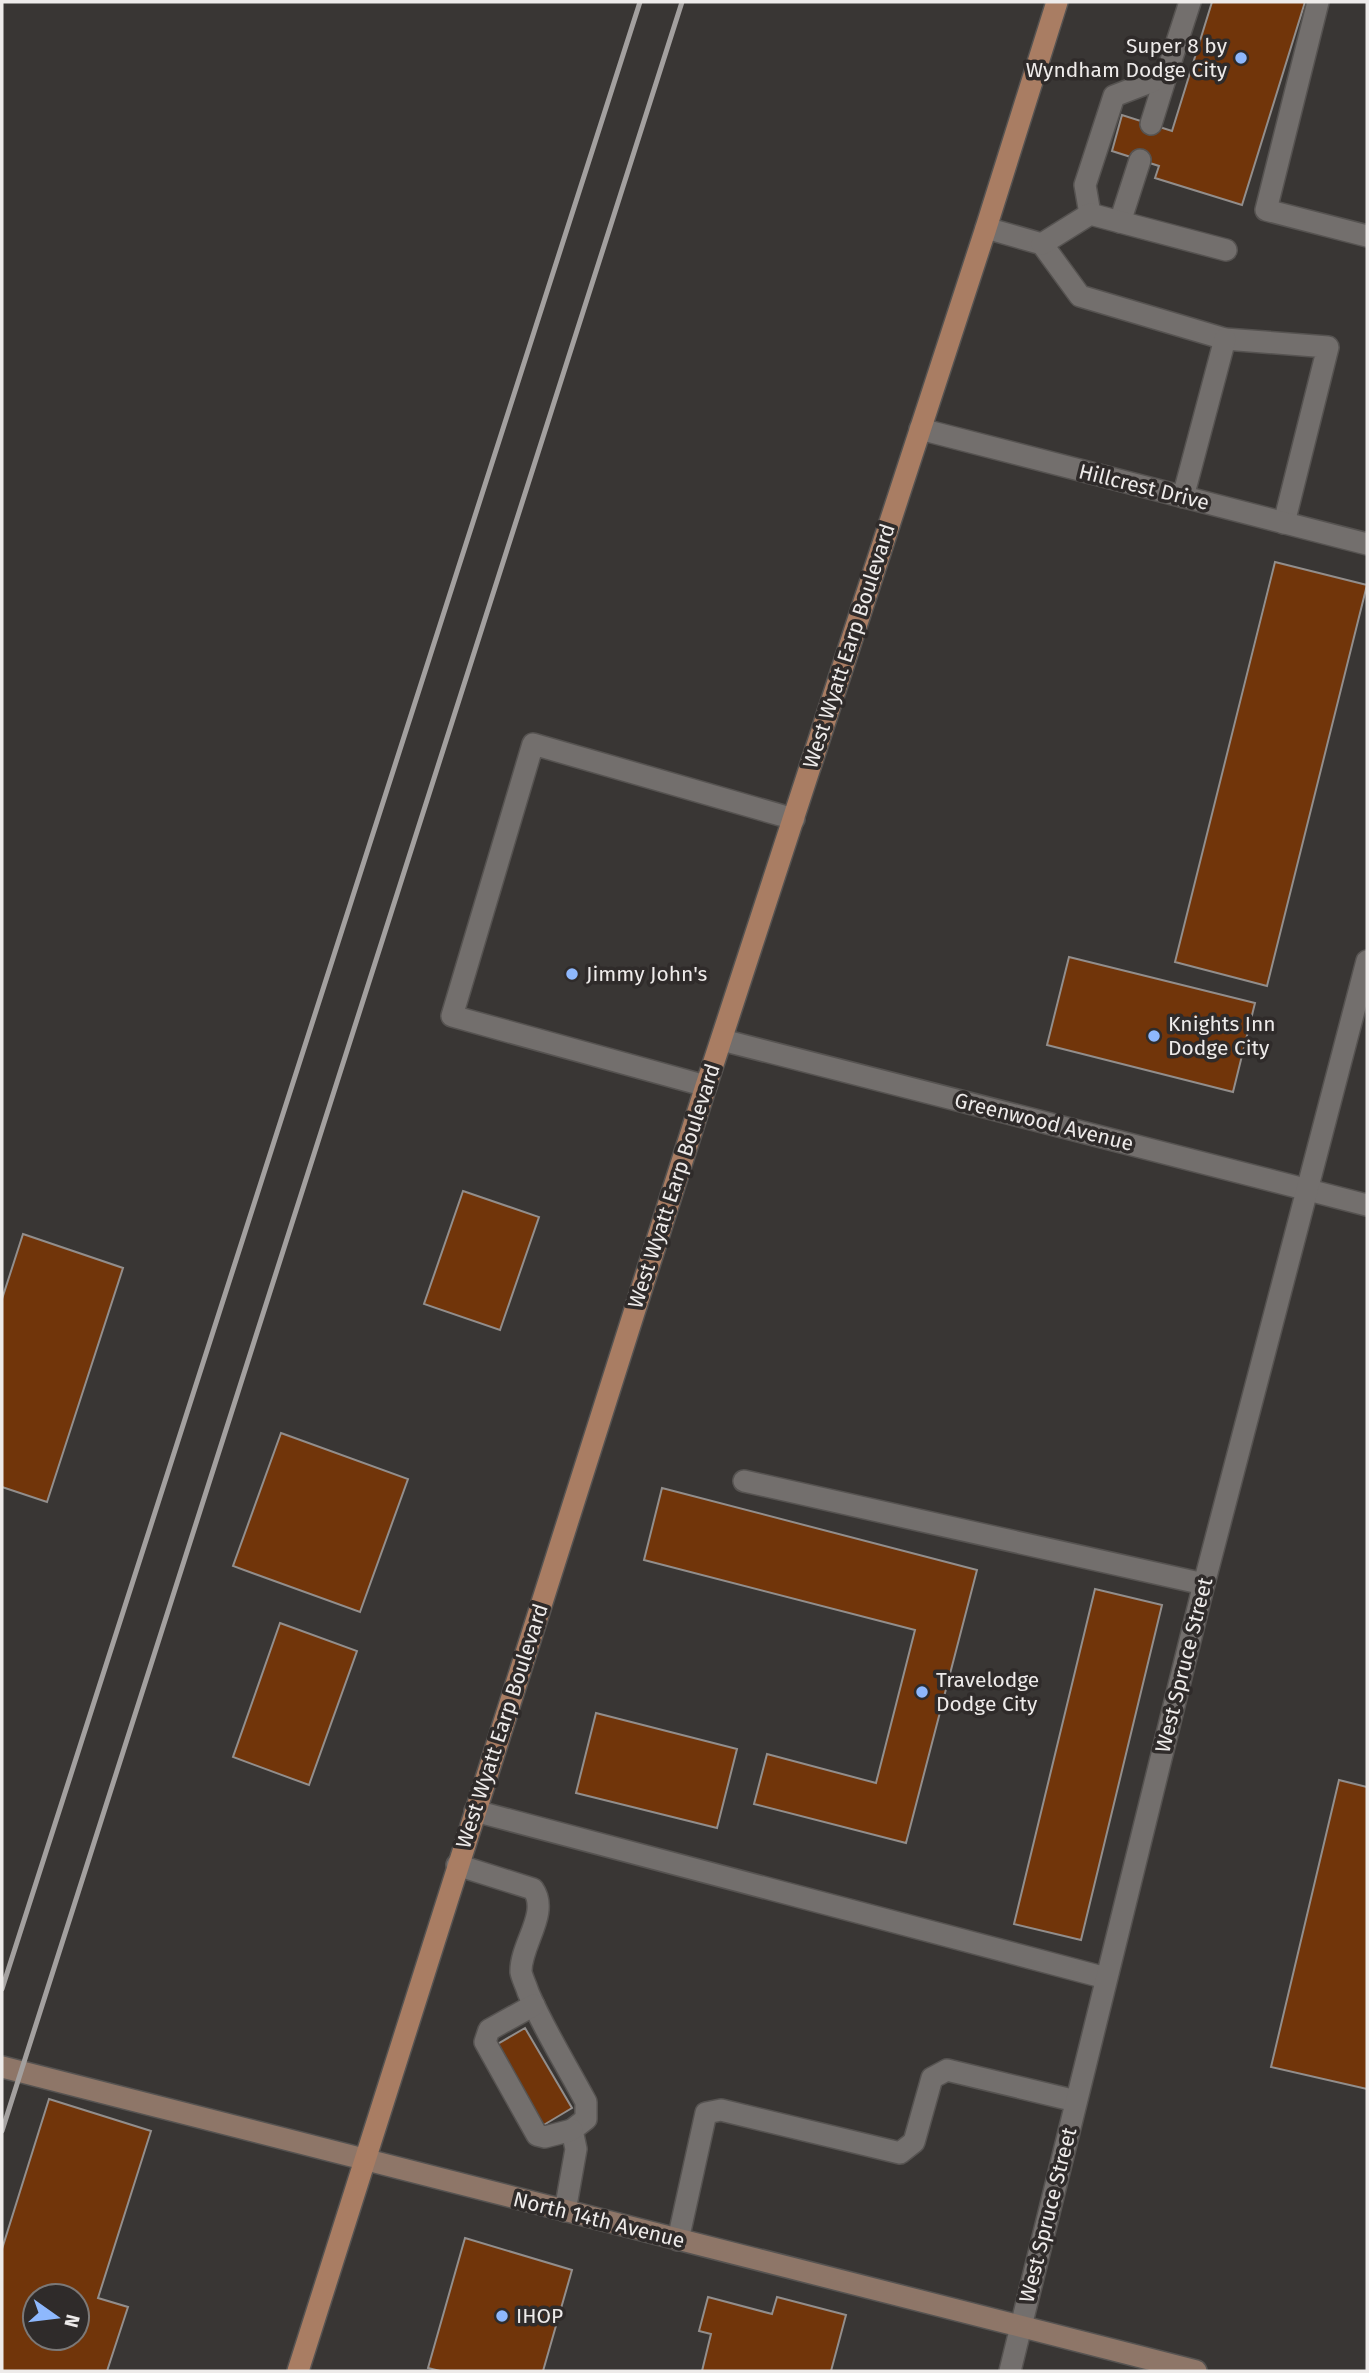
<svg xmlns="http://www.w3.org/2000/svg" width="1369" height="2373" font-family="'Fira Sans',sans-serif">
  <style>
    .building { fill: #71350a; stroke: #928e8c; stroke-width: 2; fill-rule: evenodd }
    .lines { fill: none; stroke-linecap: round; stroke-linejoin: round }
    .service-casing { stroke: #565351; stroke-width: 24 }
    .minor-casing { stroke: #565351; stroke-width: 24 }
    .secondary-casing { stroke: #565351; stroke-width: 24 }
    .primary-casing { stroke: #565351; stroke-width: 24 }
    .service { stroke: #736f6d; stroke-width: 21 }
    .minor { stroke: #736f6d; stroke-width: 21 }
    .secondary { stroke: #8e7668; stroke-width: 21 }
    .primary { stroke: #a97d63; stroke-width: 21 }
    .rail { stroke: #a3a09f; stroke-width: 5 }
    .poi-dot { fill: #8eb8fd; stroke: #2f2b2a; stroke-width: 2.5 }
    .labels { text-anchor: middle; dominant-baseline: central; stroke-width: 7; stroke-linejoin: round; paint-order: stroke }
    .poi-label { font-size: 21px; fill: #eeebea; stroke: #2f2b2a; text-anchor: start }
    .street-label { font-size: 21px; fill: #eeebea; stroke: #2f2b2a }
  </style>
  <rect width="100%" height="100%" fill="#393634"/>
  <g class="building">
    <polygon points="1212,2 1305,2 1242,205 1155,178 1159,166 1112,151 1122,115 1172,131"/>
    <polygon points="1275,562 1367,585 1267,986 1175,962"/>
    <polygon points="1069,957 1255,1003 1233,1092 1047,1045"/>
    <polygon points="463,1191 539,1217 500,1330 424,1304"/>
    <polygon points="23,1234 123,1268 47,1502 2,1487 2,1299"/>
    <polygon points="281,1433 408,1479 360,1612 233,1566"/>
    <polygon points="662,1488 977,1570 906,1843 754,1804 767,1754 876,1783 915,1630 644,1560"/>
    <polygon points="1095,1589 1162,1605 1081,1940 1014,1924"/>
    <polygon points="280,1623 357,1651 309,1785 233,1757"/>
    <polygon points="596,1713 737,1749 717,1828 576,1793"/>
    <polygon points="1339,1780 1367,1787 1367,2089 1271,2067"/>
    <polygon points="525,2028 572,2108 537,2129 489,2049"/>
    <path d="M49 2099 151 2131 98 2298 128 2307 107 2371H2V2249ZM35 2296H77V2338H35Z"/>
    <polygon points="465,2238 572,2270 543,2371 440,2371 428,2368"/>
    <polygon points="708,2297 772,2314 777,2297 846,2315 831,2371 702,2371 711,2334 699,2331"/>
  </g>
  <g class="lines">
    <defs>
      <g id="service">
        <polyline points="1318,2 1266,210 1367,236"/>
        <polyline points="1151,124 1166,76"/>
        <polyline points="1090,214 1085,185 1114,96 1166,76 1190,2"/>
        <polyline points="1120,222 1140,160"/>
        <polyline points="986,228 1042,244 1080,296 1225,339 1328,347 1284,523"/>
        <polyline points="1042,244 1090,214 1226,250"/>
        <polyline points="1183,497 1225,339"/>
        <polyline points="706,1086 452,1016 533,744 794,819"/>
        <polyline points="744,1481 1204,1584"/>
        <polyline points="475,1811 1106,1978"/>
        <path d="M457 1865 533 1889C550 1913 520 1945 521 1972 522 1978 526 1985 528 1992 544 2030 567 2066 586 2102V2119L572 2130 576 2149 565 2211"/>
        <polyline points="534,2005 489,2030 485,2042 537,2135 545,2137 572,2130"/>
        <polyline points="678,2240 706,2113 721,2110 900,2153 914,2142 932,2078 947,2070 1076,2101"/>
      </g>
      <g id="minor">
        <polyline points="920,429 1367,544"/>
        <polyline points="722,1040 1367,1205"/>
        <polyline points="1010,2371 1204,1584 1367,961"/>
      </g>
      <polyline id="secondary" points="2,2067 1196,2371"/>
      <polyline id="primary" points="298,2371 706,1086 986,228 1057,2"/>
    </defs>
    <use href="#service" class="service-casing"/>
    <use href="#minor" class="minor-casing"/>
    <use href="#secondary" class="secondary-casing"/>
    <use href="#primary" class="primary-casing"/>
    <use href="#service" class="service"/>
    <use href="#minor" class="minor"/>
    <use href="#secondary" class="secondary"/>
    <use href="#primary" class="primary"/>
    <g class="rail">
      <polyline points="2,1989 640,2"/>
      <polyline points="2,2131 682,2"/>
    </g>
  </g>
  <g class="poi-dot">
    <circle cx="1241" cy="58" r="7"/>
    <circle cx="572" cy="974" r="7"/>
    <circle cx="1154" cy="1036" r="7"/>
    <circle cx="922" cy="1692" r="7"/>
    <circle cx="502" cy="2316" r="7"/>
  </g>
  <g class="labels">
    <g class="poi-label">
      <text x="1227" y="46" text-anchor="end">Super 8 by<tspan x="1227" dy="24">Wyndham Dodge City</tspan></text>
      <text x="586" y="974">Jimmy John's</text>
      <text x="1168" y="1024">Knights Inn<tspan x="1168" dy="24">Dodge City</tspan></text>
      <text x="936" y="1680">Travelodge<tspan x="936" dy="24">Dodge City</tspan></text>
      <text x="516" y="2316">IHOP</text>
    </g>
    <g class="street-label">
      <text transform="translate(1144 487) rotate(14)">Hillcrest Drive</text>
      <text transform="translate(849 646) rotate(-72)">West Wyatt Earp Boulevard</text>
      <text transform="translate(1044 1122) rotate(14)">Greenwood Avenue</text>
      <text transform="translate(674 1186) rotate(-72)">West Wyatt Earp Boulevard</text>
      <text transform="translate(1184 1665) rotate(-76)">West Spruce Street</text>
      <text transform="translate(502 1726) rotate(-72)">West Wyatt Earp Boulevard</text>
      <text transform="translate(1048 2215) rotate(-76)">West Spruce Street</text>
      <text transform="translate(599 2220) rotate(14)">North 14th Avenue</text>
    </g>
  </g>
  <rect width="1369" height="2373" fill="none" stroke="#eeebea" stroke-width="7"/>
  <g transform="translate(56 2317) rotate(104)"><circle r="33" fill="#2f2b2a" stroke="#7b7877" stroke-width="2"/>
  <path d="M0-5L12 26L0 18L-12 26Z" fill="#8eb8fd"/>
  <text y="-10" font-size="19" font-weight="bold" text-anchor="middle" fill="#eeebea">N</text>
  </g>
</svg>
